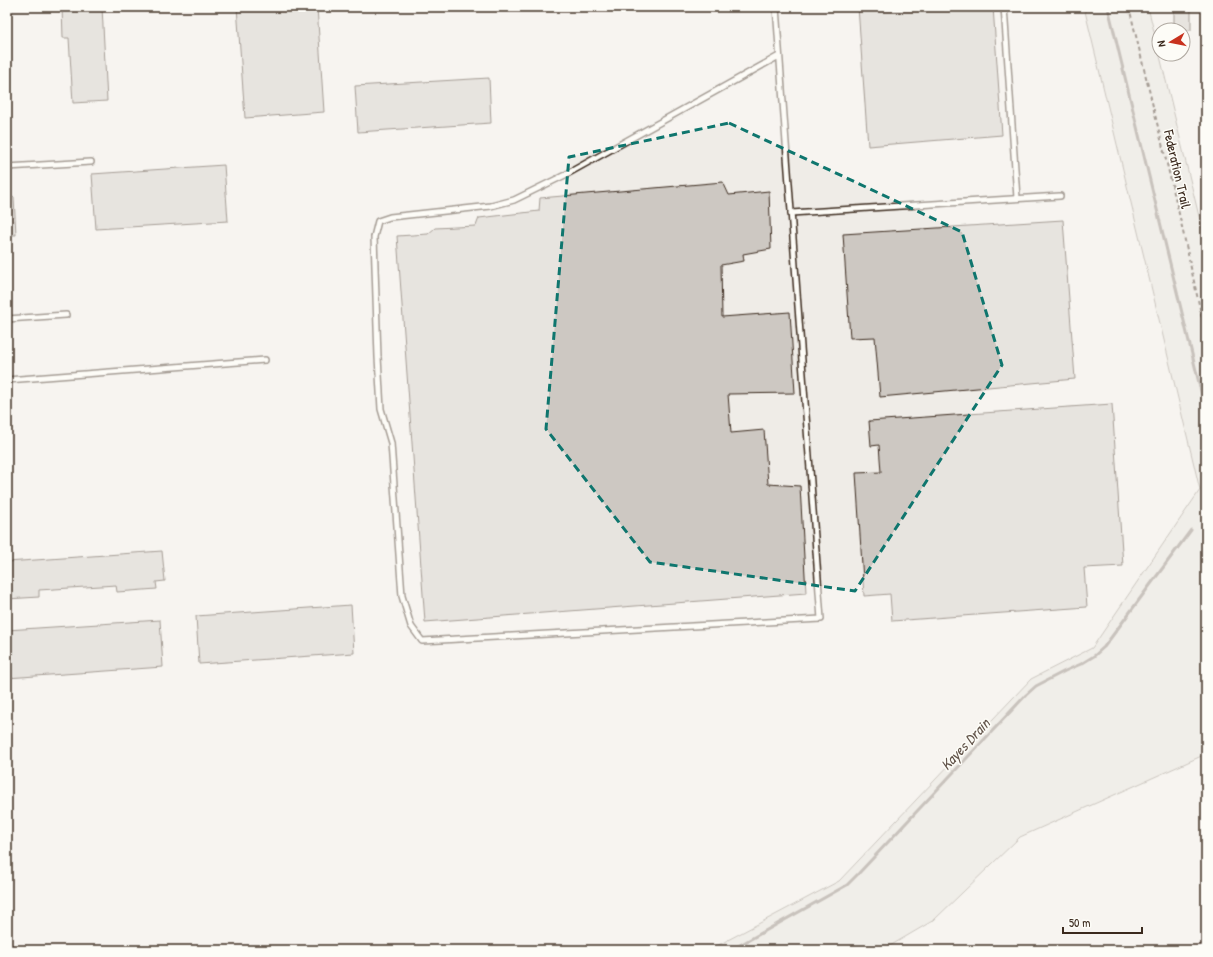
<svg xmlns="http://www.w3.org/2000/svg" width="1213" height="957" font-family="'Patrick Hand',sans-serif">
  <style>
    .built { fill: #efece7 }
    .green { fill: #e1ded7; stroke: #8e847a }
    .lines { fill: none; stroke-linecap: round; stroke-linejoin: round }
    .stream { stroke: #887d74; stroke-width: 3 }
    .building { fill: #cdc8c2; stroke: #3b2a1e }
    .lane-casing { stroke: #3b2a1e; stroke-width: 8 }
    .path { stroke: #3b2a1e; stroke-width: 2; stroke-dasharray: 4 3; stroke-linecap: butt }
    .lane { stroke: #fdfcf7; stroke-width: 5 }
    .marked { fill: none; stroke: #0f766e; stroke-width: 3; stroke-dasharray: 8 5; stroke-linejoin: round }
    .labels { text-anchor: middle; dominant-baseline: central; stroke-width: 3; stroke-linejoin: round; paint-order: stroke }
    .street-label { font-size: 14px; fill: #3b2a1e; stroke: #fdfcf7 }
    .water-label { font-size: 15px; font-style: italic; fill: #615349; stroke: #fdfcf7 }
  </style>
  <rect width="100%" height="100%" fill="#fdfcf7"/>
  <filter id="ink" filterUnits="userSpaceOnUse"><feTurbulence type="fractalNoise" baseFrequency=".025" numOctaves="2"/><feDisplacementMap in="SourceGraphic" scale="8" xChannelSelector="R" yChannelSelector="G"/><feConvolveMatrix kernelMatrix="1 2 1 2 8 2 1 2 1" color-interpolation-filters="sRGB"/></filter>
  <g filter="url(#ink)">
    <g class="built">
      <polygon points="7,7 1084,7 1200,490 1092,648 1031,679 839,881 709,950 7,950"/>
      <polygon points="1148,7 1206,7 1206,245 1159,54 1183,54 1183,30 1159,30 1159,53"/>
      <polygon points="1206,754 1206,950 883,950 934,920 1020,837"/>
    </g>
    <polygon class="green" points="1084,7 1148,7 1206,245 1206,754 1020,837 934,920 883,950 709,950 839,881 1031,679 1092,648 1200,490"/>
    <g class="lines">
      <g class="stream">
        <polyline points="1108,7 1206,412"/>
        <polyline points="731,950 847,885 859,873 1026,695 1036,686 1065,671 1081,664 1094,656 1104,647 1191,530"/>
      </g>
    </g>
    <g class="building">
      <polygon points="62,7 102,7 107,101 73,103 69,38 63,38"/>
      <polygon points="237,7 317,7 324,112 245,118"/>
      <polygon points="858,7 993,7 1002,135 868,146"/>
      <rect x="1174" y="7" width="17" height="23"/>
      <polygon points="489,78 491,123 358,132 355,86"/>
      <polygon points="224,165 228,221 96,229 92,174"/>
      <polygon points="723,182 729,195 769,191 771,249 743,254 744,261 721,265 722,317 790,312 795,393 728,394 731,433 764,430 768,484 800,486 806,593 425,622 397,236 428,234 435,228 476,226 479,218 539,211 540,198"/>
      <polygon points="7,197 14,197 16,235 7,235"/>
      <polygon points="1063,220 1075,379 880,397 875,337 850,338 843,234"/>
      <polygon points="1112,404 1123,566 1084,568 1087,607 892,621 890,594 864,596 856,473 881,472 879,445 871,446 869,421"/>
      <polygon points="162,551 165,581 156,582 157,589 117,592 116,585 39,590 39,597 7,599 7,562"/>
      <polygon points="351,605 354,653 199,664 196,616"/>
      <polygon points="160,620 163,667 7,678 7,630"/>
    </g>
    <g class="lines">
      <defs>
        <g id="lane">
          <polyline points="776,7 821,619 422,641 411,626 402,596 391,443 381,409 378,357 374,237 378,221 390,217 491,206 514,200 565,175 779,56"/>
          <polyline points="1004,7 1017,198"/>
          <polyline points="7,167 91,162"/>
          <polyline points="791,213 1060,196"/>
          <polyline points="7,319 66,315"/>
          <polyline points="7,380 265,360"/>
        </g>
      </defs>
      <use href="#lane" class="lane-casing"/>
      <polyline class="path" points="1129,7 1180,218 1206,336"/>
      <use href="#lane" class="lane"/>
    </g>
  </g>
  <path d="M0 0H1213V957H0ZM729 123 962 232 1002 365 855 591 650 562 546 429 569 157Z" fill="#fdfcf7" fill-opacity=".55" fill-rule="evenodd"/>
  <path class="marked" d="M729 123 962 232 1002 365 855 591 650 562 546 429 569 157Z"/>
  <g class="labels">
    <g class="street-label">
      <text transform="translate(1178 169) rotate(77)">Federation Trail</text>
    </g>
    <g class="water-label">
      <text transform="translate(965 744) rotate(-47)">Kayes Drain</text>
    </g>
  </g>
  <rect width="1213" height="957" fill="none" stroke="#fdfcf7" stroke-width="24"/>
  <rect x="12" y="12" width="1189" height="933" fill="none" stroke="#3b2a1e" stroke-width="1.5" filter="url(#ink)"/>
  <g transform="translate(1171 42) rotate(260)"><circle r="19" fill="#fdfcf7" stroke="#afa8a0"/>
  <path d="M0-3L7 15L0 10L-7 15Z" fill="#c8321e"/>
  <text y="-6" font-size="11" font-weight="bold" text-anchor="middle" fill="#3b2a1e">N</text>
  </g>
  <path d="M1063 927v6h79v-6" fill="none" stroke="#3b2a1e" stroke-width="2"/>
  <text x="1069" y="927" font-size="12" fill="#3b2a1e" stroke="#fdfcf7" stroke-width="3" paint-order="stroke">50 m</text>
</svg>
